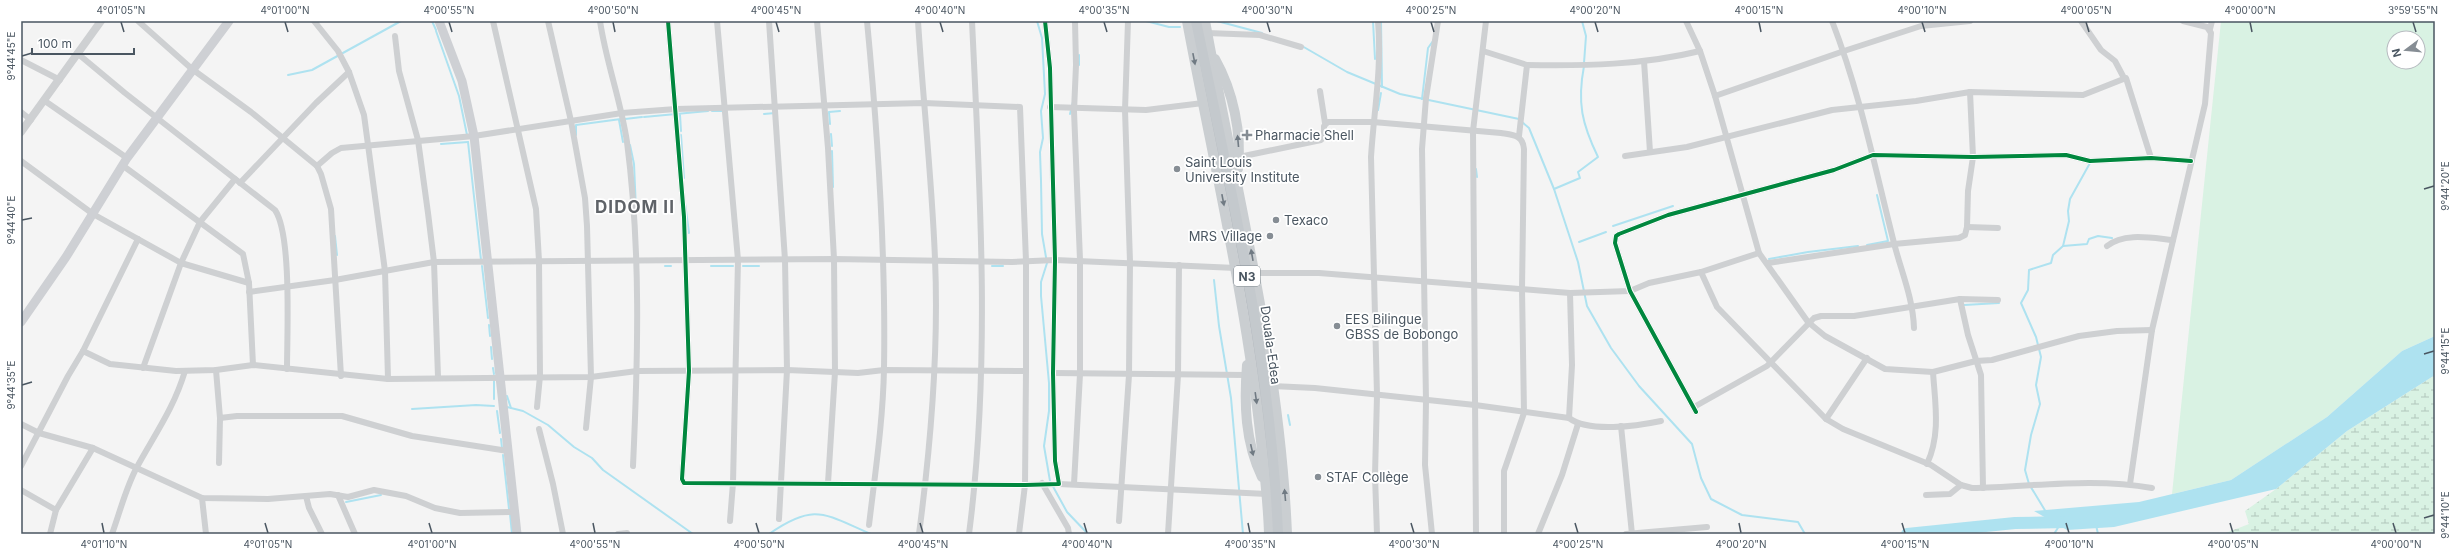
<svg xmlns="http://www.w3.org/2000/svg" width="2456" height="555" font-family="Inter,sans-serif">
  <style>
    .green { fill: #d9f2e3; fill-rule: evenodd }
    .wetland { fill: url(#wetland-marsh) }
    .water { fill: #aee2f0 }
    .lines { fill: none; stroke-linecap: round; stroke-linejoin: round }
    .stream { stroke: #aee2f0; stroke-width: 2 }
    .river { stroke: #aee2f0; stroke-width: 12 }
    .trunk-casing { stroke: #b9bec3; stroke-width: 12 }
    .minor { stroke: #ced0d2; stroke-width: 6 }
    .tertiary { stroke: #ced0d2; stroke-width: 8 }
    .secondary { stroke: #ced0d4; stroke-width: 9 }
    .primary { stroke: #caced1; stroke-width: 10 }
    .trunk { stroke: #c4c9cd; stroke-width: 10 }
    .cycleway-casing { stroke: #fff; stroke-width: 6 }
    .cycleway { stroke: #00873e; stroke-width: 4 }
    .oneway { fill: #707a83 }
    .ticks { fill: none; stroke: #4a5661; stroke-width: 1.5 }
    .poi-dot { fill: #868d94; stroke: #fff; stroke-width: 1.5 }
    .labels { text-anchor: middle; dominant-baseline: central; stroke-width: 3.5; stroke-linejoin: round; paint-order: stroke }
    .shield { fill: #fff; stroke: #808990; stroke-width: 1 }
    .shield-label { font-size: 12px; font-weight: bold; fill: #4a5661 }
    .poi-label { font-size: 13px; fill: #4a5661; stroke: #fff; text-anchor: start }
    .street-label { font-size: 13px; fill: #4a5661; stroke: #fff }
    .district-label { font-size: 17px; font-weight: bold; letter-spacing: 1px; fill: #5f6368; stroke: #fff }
    .neatline { fill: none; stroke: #4a5661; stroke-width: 1.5 }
    .ticks-label { font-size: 10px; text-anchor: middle; fill: #4a5661 }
  </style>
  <defs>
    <pattern id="wetland-marsh" width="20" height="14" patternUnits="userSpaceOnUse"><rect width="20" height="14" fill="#d9f2e3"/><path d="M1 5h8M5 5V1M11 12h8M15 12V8" fill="none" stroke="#b2c7bb"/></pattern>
  </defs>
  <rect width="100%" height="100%" fill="#f4f4f4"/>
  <path class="green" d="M2221 21H2435V336L2402 351 2327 417 2231 480 2172 494ZM2394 38H2418V62H2394Z"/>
  <polygon class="wetland" points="2435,375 2435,534 2223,534 2249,524 2245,511 2276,489 2347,431"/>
  <polygon class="water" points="2435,336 2435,375 2347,431 2276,489 2114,527 2067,530 2034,511 2139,502 2231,480 2327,417 2402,351"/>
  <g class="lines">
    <g class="stream">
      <polyline points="432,21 436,30"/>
      <polyline points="1037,21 1042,38 1045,94 1041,111 1043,138 1040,152 1041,181 1042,234 1047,263 1041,282 1041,296 1049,383 1049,411 1044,446 1050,481 1067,512 1088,534"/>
      <polyline points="1146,21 1169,27 1180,27"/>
      <polyline points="1217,21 1262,33"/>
      <polyline points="1373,21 1375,59"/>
      <polyline points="1381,21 1382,87"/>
      <polyline points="1582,21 1586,36 1584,63"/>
      <polyline points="436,31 459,96 467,135"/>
      <polyline points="1302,46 1347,72 1400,94 1519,119"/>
      <polyline points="1079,65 1079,55"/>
      <polyline points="288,75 312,70 401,21"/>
      <polyline points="1422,99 1428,48 1433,41"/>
      <polyline points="1378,110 1381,93"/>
      <polyline points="712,111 723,111"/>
      <polyline points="764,114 775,113"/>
      <polyline points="1070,114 1073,102"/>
      <polyline points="680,115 681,131"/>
      <polyline points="644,117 708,111"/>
      <polyline points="625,119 642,117"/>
      <polyline points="619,120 623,142"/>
      <polyline points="1522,122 1529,128 1554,189 1578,262 1587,306 1611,348 1639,386 1692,444 1701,478 1711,499 1742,515 1798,522 1805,534"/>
      <polyline points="830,124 829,112 840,111"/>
      <polyline points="831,134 832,146"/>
      <polyline points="576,135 576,125 621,119"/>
      <polyline points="681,135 684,178"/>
      <polyline points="468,142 481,260"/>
      <polyline points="441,144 468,142"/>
      <polyline points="630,145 634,164 636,210"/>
      <polyline points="832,151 833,187"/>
      <polyline points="1476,169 1477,177"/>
      <path d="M1554 189 1580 178 1578 172 1598 157C1582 124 1577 103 1584 66"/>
      <polyline points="685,203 689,233"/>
      <polyline points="1613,226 1673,206"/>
      <polyline points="335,236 337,255"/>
      <polyline points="1579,242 1606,232"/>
      <polyline points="1867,245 1888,241 1877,195"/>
      <polyline points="2063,246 2087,244 2089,239 2098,236 2112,238"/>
      <polyline points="1769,259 1808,252 1858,246"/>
      <polyline points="482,266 488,318"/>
      <polyline points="665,266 671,266"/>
      <polyline points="711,266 733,266"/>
      <polyline points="743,266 759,266"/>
      <polyline points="992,266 1003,266"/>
      <polyline points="1214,280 1219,326 1231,398 1243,534"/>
      <polyline points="1964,305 1999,303"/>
      <polyline points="489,325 490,336"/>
      <polyline points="491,347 492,359"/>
      <polyline points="493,368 494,374"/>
      <polyline points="494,380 494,399"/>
      <polyline points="507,396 511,408"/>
      <polyline points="507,407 523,411 548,425 574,447 592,458 603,470 693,534"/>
      <polyline points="412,409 476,405 494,406"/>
      <polyline points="497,411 500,433"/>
      <polyline points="1288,415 1290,425"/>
      <polyline points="501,439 502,448"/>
      <polyline points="503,455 509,509"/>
      <polyline points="346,502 381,495"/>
      <polyline points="2046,512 2029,484 2025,470 2031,435 2040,404 2036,385 2041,357 2036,337 2021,303 2028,290 2029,270 2051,263 2053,255 2063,246 2069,221 2068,211 2070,199 2090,163"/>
      <polyline points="510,514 512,534"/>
      <polyline points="2096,525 2098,534"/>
      <path d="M769 534C815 502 824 514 871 534"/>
      <polyline points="2054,534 2061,523"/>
    </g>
    <polyline class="river" points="1907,534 2015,523 2067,522"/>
    <defs>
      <path id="trunk" d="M1196 21C1231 190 1271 361 1278 534"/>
    </defs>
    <use href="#trunk" class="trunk-casing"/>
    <g class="minor">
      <polyline points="138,21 192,69 251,112 317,166 321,174 331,209 341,376"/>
      <polyline points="314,21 338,51 349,72 364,115 385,271 388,379"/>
      <polyline points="493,21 536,209 539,261 540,376 537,407"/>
      <polyline points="548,21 571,121 585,198 587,226 591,377 586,428"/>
      <path d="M600 21C606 62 621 101 627 142 641 250 638 358 633 466"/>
      <polyline points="668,21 684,217 689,371 682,479 684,483 1025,485 1059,484 1055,461 1053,373 1055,260 1050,68 1045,21"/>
      <polyline points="717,21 738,260 733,483 730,521"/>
      <polyline points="769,21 785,260 787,370 779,519"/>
      <polyline points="817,21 828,148 834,259 835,372 828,483"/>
      <path d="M867 21C878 136 886 253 884 369 883 421 875 474 869 525"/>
      <path d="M918 21C923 100 932 180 935 259 939 351 931 443 919 534"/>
      <polyline points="1686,21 1700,51 1715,96 1759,253 1808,322 1825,336 1885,369 1933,372 1976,361 1992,360 2079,336 2117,331 2152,330"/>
      <path d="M1832 21C1860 93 1875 168 1894 243 1901 271 1913 298 1914 328"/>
      <polyline points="2081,21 2101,50 2115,61 2124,78"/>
      <polyline points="2210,29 2212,21"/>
      <polyline points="1207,33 1260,35 1301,47"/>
      <polyline points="395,36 399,71 418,140 428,213 434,262 438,377"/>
      <polyline points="1483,51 1527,65 1519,136"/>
      <path d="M77 53 125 93 275 210C292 235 287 335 287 369"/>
      <polyline points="21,60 60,80"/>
      <polyline points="1644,61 1650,152"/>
      <path d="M1527 65C1585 66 1643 65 1700 51"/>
      <polyline points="1320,91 1325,123"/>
      <polyline points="1715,96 1844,51 1921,26 1970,21"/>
      <polyline points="45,101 127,158"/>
      <polyline points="1050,107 1146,110 1203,103"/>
      <polyline points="21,112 31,120"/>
      <polyline points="1625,156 1687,147 1832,110 1916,101 1970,92 2083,95 2126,78 2151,158"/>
      <path d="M1239 157 1321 140 1324 137V126L1328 122H1373L1501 133C1513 135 1523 135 1524 149L1522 289 1524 413 1504 471V534"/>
      <polyline points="21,161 93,214 181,263 249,283"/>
      <polyline points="122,165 243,254 249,283 253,365"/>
      <polyline points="317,166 332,153 341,148 474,136 622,113 676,109 924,103 1020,107 1026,261 1026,371"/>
      <polyline points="240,183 316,103 349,72"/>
      <polyline points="1967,227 1998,228"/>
      <polyline points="138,239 83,351 110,364 176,371 216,370 253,365 388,379 591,377 637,371 787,370 858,373 884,370 1026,371 1025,485 1019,534"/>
      <path d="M2107 246C2124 232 2152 238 2173 240"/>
      <polyline points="1768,263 1894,244 1959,238 1965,235 1967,227 1968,191 1973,157 1970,92"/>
      <polyline points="1701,272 1717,307 1826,419 1843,429 1931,465 1961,485"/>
      <polyline points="1255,273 1319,273 1570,293 1630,291 1649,283 1701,272 1759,253"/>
      <polyline points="249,292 335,280 434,262 834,259 1012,262 1055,260 1236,268"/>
      <polyline points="1960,299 1968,335 1981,375 1983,488"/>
      <polyline points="143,368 181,263 200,222 235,179"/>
      <polyline points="216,370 220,418 237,416 342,416 412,436 508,451"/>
      <polyline points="1053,373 1246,375"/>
      <path d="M1272 386 1315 388 1475 405 1569 418C1589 433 1637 426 1661 421"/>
      <polyline points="1695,410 1694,407 1767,366 1814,318 1821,316 1854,316 1960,299 1998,300"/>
      <polyline points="1696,412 1630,291 1615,243 1616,236 1619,234 1668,215 1834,170 1873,155 1973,157 2066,155 2090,161 2151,158 2191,161"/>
      <polyline points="1569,418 1572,365 1570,293"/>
      <polyline points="1826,419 1867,358"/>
      <polyline points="21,424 39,433 93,448 202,498 268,499 330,494 348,497 374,490 406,496 435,508 460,513 514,512"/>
      <polyline points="1621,426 1632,534"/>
      <polyline points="539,429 553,484 563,534"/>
      <polyline points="219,463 220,418"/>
      <path d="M1927 464C1941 434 1935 403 1933 372"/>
      <polyline points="21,466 68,376 83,351"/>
      <polyline points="1042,483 1068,528 1069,534"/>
      <polyline points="1059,484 1267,494"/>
      <polyline points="1074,484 1080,374 1080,260 1074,111 1076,65 1075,21"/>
      <polyline points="2130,484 2152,330 2205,104 2211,33 2207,27 2183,21"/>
      <polyline points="21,490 56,510"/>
      <polyline points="338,495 355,534"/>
      <path d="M1926 495 1950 494 1961 485 1972 488C2031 487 2093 477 2152 488"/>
      <polyline points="306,496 309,508 322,534"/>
      <polyline points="202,498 206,534"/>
      <polyline points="1119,521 1129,375 1130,262 1125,110 1128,21"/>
      <polyline points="50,534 56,510 93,448"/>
      <path d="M112 534C120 512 126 487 137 467 155 434 174 408 185 371"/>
      <polyline points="618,534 627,533"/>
      <path d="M969 534C991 364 980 192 972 21"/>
      <polyline points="1168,534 1178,375 1179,265"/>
      <path d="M1377 534 1375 475 1377 395 1371 157C1374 109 1382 69 1378 21"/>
      <polyline points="1432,534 1425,465 1426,401 1422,149 1426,98 1438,21"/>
      <polyline points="1476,534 1473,131 1486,21"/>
      <polyline points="1538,534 1562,475 1578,424"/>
      <polyline points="1626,534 1707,527"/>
    </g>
    <polyline class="tertiary" points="21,132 101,21"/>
    <g class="secondary">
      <polyline points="439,21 462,81 474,136 517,534"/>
      <polyline points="21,322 66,257 127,158 229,21"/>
    </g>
    <g class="primary">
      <path d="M1187 21C1212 155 1243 287 1259 423 1263 460 1268 497 1269 534"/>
      <path d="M1205 21C1236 191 1280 360 1287 534"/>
      <path d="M1215 59C1233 91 1242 133 1238 169"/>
      <path d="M1247 365C1244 404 1245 442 1262 477"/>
    </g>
    <use href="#trunk" class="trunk"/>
    <defs>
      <g id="cycleway">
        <polyline points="668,21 684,217 689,371 682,479 684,483 1025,485 1059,484 1055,461 1053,373 1055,260 1050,68 1045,21"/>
        <polyline points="1696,412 1630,291 1615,243 1616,236 1619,234 1668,215 1834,170 1873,155 1973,157 2066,155 2090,161 2151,158 2191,161"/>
      </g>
    </defs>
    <use href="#cycleway" class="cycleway-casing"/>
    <use href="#cycleway" class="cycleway"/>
  </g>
  <defs><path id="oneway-solid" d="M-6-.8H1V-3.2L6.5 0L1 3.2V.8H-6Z"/></defs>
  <g class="oneway">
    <use href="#oneway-solid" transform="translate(1194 59) rotate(79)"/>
    <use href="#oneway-solid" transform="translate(1238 141) rotate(-95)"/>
    <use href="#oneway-solid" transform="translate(1223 200) rotate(79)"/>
    <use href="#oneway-solid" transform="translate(1252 255) rotate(-100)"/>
    <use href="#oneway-solid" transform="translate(1256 398) rotate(82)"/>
    <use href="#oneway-solid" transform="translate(1252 450) rotate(77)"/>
    <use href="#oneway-solid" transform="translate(1285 495) rotate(-95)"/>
  </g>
  <path class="ticks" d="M121 22 124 32M285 22 288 32M449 22 452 32M613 22 615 32M776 22 779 32M940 22 943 32M1104 22 1107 32M1267 22 1270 32M1431 22 1434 32M1595 22 1598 32M1759 22 1761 32M1922 22 1925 32M2086 22 2089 32M2250 22 2252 32M2413 22 2416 32M22 56 32 53M2424 189 2434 186M22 220 32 218M2424 354 2434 351M22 385 32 382M2424 518 2434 515M102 523 104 533M265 523 268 533M429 523 432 533M593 523 595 533M756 523 759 533M920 523 923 533M1084 523 1087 533M1248 523 1250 533M1411 523 1414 533M1575 523 1578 533M1739 523 1741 533M1902 523 1905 533M2066 523 2069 533M2230 523 2233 533M2393 523 2396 533"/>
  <g class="poi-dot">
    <path d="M1245 129h4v4h4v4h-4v4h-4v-4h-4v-4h4z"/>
    <circle cx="1177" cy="169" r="4"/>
    <circle cx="1276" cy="220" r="4"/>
    <circle cx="1270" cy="236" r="4"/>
    <circle cx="1337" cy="326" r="4"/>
    <circle cx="1318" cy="477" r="4"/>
  </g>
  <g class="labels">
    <rect class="shield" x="1234" y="266" width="26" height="20" rx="3"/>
    <g class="shield-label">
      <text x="1247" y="276">N3</text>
    </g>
    <g class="poi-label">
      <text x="1255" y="135">Pharmacie Shell</text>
      <text x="1185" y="162">Saint Louis<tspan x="1185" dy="15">University Institute</tspan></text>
      <text x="1284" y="220">Texaco</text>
      <text x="1262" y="236" text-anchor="end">MRS Village</text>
      <text x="1345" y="319">EES Bilingue<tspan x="1345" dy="15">GBSS de Bobongo</tspan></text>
      <text x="1326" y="477">STAF Collège</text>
    </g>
    <g class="street-label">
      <text transform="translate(1271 345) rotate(82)">Douala-Edea</text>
    </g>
    <g class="district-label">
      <text x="635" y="207">DIDOM II</text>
    </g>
  </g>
  <rect width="2456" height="555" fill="none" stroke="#ffffff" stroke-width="44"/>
  <g transform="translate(2406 50) rotate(254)"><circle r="19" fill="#ffffff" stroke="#b7bbc0"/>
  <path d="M0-3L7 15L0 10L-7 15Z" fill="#868d94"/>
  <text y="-6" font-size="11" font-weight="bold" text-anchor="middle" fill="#4a5661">N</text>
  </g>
  <path d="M32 48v6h102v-6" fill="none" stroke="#4a5661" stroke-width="2"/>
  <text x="38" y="48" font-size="12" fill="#4a5661" stroke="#ffffff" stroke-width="3" paint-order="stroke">100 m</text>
  <rect x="22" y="22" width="2412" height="511" class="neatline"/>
  <g class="ticks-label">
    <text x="121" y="14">4°01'05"N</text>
    <text x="285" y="14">4°01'00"N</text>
    <text x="449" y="14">4°00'55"N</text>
    <text x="613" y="14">4°00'50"N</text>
    <text x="776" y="14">4°00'45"N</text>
    <text x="940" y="14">4°00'40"N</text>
    <text x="1104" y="14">4°00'35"N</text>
    <text x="1267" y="14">4°00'30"N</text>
    <text x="1431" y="14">4°00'25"N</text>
    <text x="1595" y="14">4°00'20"N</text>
    <text x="1759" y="14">4°00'15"N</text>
    <text x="1922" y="14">4°00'10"N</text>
    <text x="2086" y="14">4°00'05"N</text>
    <text x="2250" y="14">4°00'00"N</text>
    <text x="2413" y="14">3°59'55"N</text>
    <text transform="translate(11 56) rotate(-90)" y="4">9°44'45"E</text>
    <text transform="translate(2445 186) rotate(-90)" y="4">9°44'20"E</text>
    <text transform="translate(11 220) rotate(-90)" y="4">9°44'40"E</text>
    <text transform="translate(2445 351) rotate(-90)" y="4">9°44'15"E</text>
    <text transform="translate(11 385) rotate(-90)" y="4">9°44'35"E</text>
    <text transform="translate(2445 515) rotate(-90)" y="4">9°44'10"E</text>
    <text x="104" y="548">4°01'10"N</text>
    <text x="268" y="548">4°01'05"N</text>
    <text x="432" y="548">4°01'00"N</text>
    <text x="595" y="548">4°00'55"N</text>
    <text x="759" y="548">4°00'50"N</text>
    <text x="923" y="548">4°00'45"N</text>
    <text x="1087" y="548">4°00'40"N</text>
    <text x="1250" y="548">4°00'35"N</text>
    <text x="1414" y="548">4°00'30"N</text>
    <text x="1578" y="548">4°00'25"N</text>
    <text x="1741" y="548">4°00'20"N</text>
    <text x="1905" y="548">4°00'15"N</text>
    <text x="2069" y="548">4°00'10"N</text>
    <text x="2233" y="548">4°00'05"N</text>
    <text x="2396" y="548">4°00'00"N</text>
  </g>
</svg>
